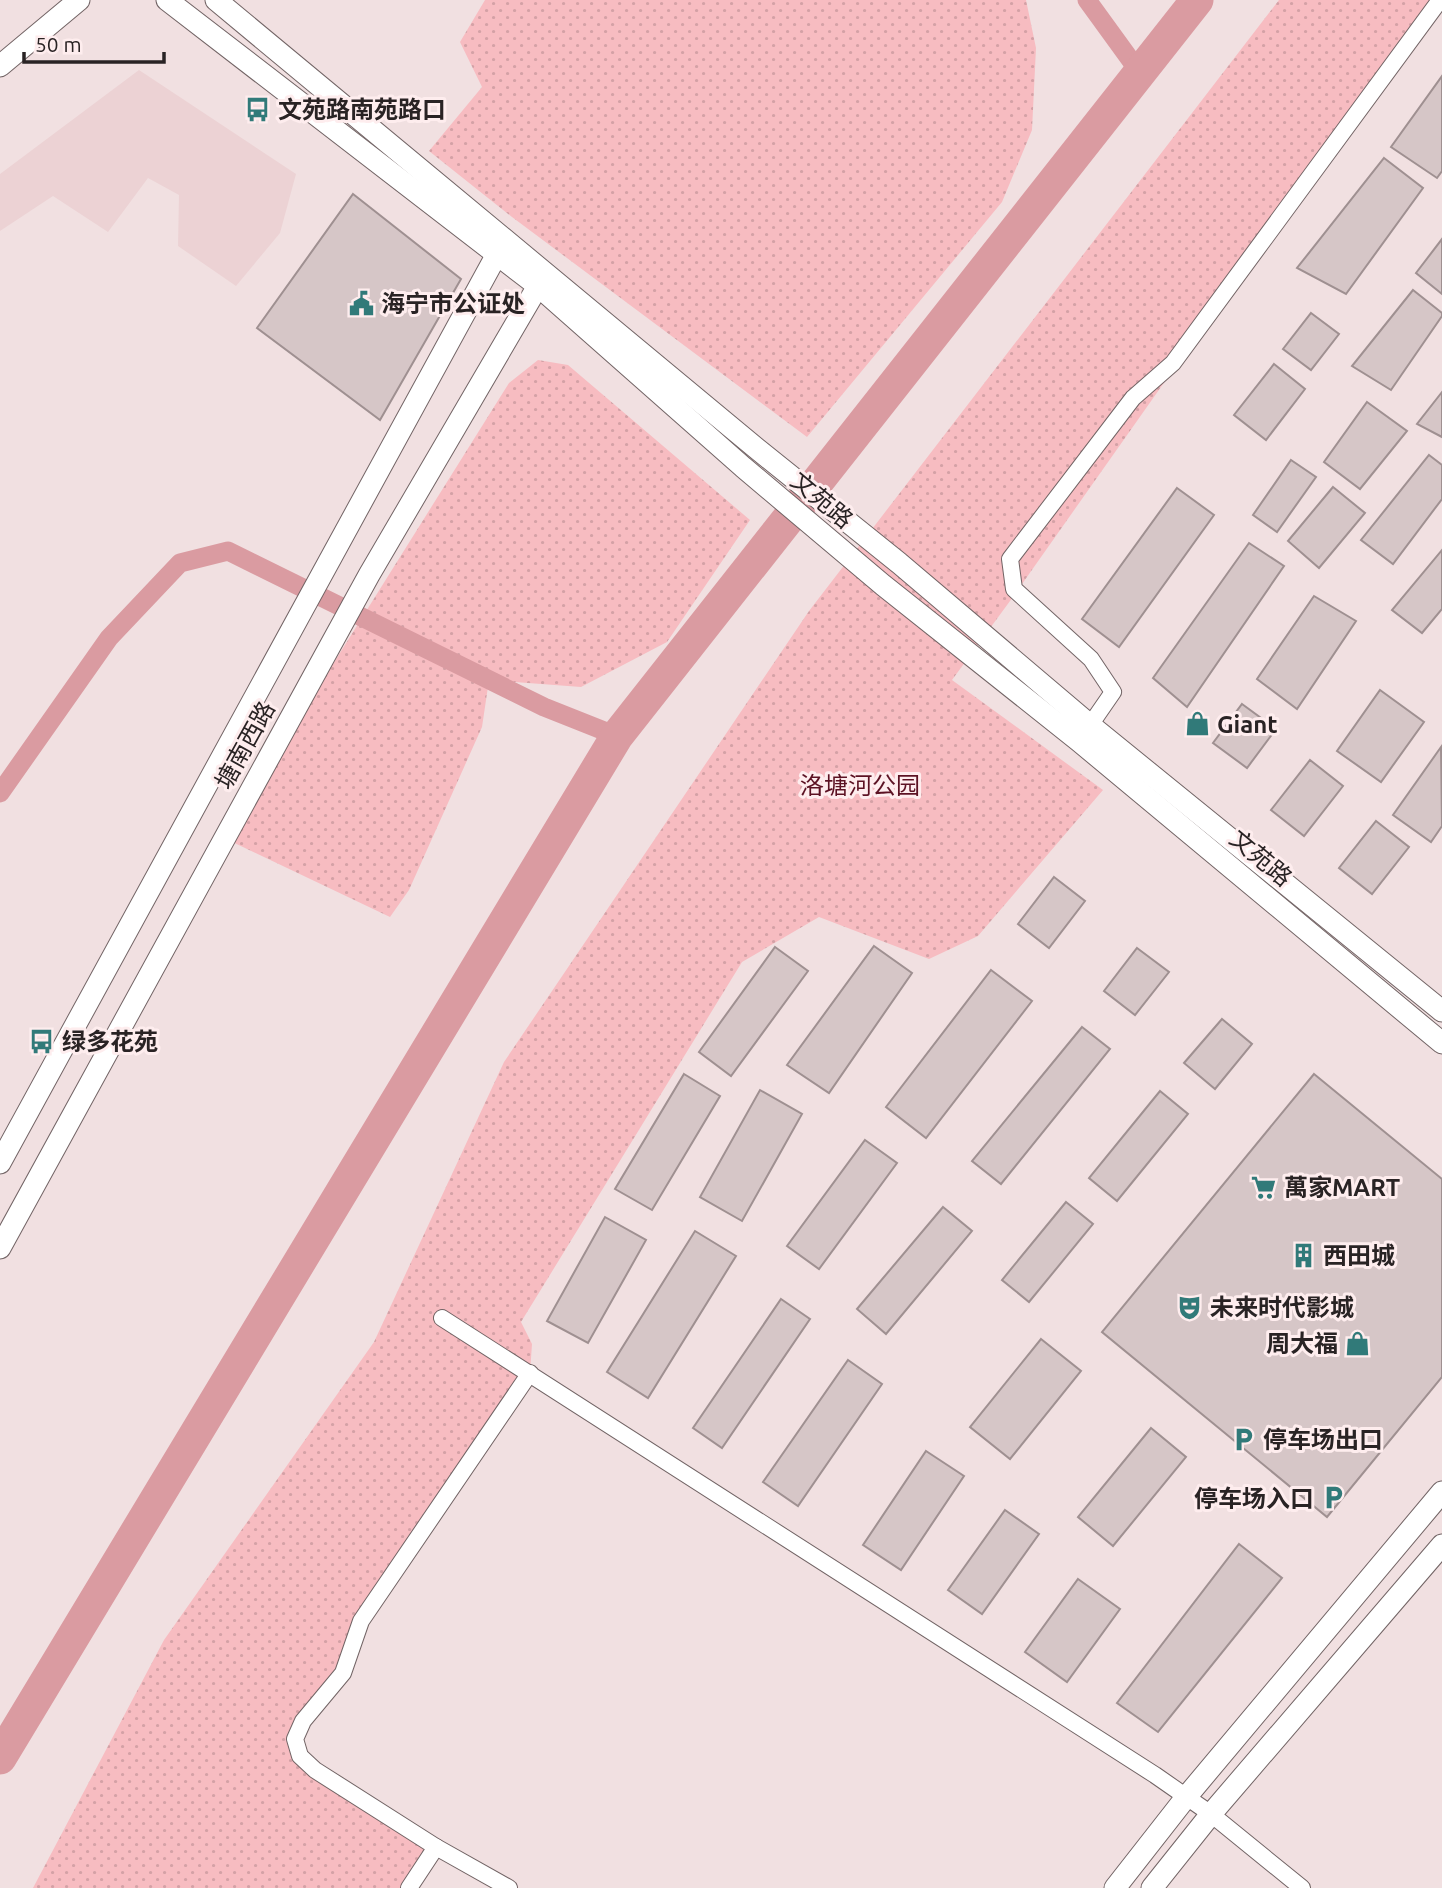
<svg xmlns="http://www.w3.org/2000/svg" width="1442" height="1888" font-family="Ubuntu,'Noto Sans SC',sans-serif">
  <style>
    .built { fill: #ecd2d4 }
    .park { fill: url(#park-dots) }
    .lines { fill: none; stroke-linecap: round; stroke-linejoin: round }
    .canal { stroke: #da9ba1; stroke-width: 19 }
    .river { stroke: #da9ba1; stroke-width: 33 }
    .building { fill: #d6c6c7; stroke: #9f9091; stroke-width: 2 }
    .street-casing { stroke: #726465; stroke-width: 18 }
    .secondary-casing { stroke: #726465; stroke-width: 23 }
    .street { stroke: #fff; stroke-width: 16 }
    .secondary { stroke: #fff; stroke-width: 21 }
    .labels { text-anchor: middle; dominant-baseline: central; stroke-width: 6; stroke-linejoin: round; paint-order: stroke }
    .poi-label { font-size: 24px; font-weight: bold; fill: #292324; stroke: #feedee; text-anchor: start }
    .street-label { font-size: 24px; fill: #292324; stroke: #feedee }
    .park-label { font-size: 24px; fill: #5c1223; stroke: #feedee }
  </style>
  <defs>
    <pattern id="park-dots" width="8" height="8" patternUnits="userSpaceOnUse" patternTransform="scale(1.75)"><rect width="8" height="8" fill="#f7bcc1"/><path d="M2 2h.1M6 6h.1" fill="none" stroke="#d4a1a6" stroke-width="1.8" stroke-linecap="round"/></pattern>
  </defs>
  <rect width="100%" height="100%" fill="#f1e0e1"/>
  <polygon class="built" points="139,70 296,174 280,233 236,286 178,246 179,195 148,178 108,232 53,196 0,231 0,174"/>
  <g class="park">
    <polygon points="485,0 1026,0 1036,48 1032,130 1002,202 807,437 512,217 429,151 482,87 460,42"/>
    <polygon points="1279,0 1434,0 1010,601 952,680 1103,790 978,936 929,959 819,917 742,962 521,1322 532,1344 530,1373 361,1621 343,1673 303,1721 300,1756 436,1847 409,1888 33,1888 164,1640 374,1342 504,1062 809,611"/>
    <polygon points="538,360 568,365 750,520 667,642 581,687 489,680 482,727 409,890 390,917 224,838 509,383"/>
  </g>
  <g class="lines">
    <g class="canal">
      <polyline points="1087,0 1140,73"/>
      <polyline points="0,793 109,638 180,563 228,551 544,707 617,736"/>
    </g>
    <polyline class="river" points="0,1758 617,736 1197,0"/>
  </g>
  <g class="building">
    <polygon points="1442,76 1442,171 1437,178 1391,147"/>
    <polygon points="1384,158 1423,188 1346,294 1297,268"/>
    <polygon points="353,194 461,279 380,420 257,328"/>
    <polygon points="1442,239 1442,294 1416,273"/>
    <polygon points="1413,290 1442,313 1442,316 1391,390 1352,366"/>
    <polygon points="1311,313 1339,334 1311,370 1283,349"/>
    <polygon points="1274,364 1305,389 1266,440 1234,415"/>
    <polygon points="1442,392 1442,437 1417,424"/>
    <polygon points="1367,402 1407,431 1360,489 1324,462"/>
    <polygon points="1429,455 1442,465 1442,499 1393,564 1361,540"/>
    <polygon points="1291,460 1316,477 1277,532 1253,515"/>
    <polygon points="1333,487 1365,513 1319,568 1288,541"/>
    <polygon points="1177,488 1214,515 1119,647 1082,619"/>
    <polygon points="1249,543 1284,566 1187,707 1153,678"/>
    <polygon points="1442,550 1442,609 1422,633 1392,610"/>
    <polygon points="1314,596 1356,621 1297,709 1257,679"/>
    <polygon points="1380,690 1424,722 1381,782 1337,751"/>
    <polygon points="1242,704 1276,729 1247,768 1213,743"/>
    <polygon points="1441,747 1442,826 1431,842 1393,815"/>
    <polygon points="1310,760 1343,786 1304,836 1271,810"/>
    <polygon points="1376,821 1409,847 1372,894 1339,868"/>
    <polygon points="1054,877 1085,901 1049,948 1018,924"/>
    <polygon points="874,946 912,973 829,1093 787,1065"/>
    <polygon points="775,947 808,971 731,1076 699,1052"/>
    <polygon points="1137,948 1169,972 1135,1015 1104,991"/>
    <polygon points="991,970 1032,1001 926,1138 886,1107"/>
    <polygon points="1222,1019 1252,1044 1215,1089 1184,1063"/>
    <polygon points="1082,1027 1110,1049 1001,1184 972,1161"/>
    <polygon points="684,1074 720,1096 652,1210 615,1189"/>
    <polygon points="1314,1074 1442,1179 1442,1377 1327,1517 1102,1332"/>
    <polygon points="760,1090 802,1114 742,1221 700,1197"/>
    <polygon points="1160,1091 1188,1114 1117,1201 1089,1178"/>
    <polygon points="865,1140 897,1163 819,1269 787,1246"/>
    <polygon points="1066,1202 1093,1224 1029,1302 1002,1280"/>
    <polygon points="943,1207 972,1231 886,1334 857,1309"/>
    <polygon points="605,1217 646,1240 588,1343 547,1321"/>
    <polygon points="695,1231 736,1256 648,1398 607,1372"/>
    <polygon points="781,1299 810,1319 722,1448 693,1428"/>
    <polygon points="1041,1339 1081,1371 1010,1459 970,1427"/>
    <polygon points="848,1360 882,1384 798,1506 763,1482"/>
    <polygon points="1151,1428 1186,1457 1113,1546 1078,1517"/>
    <polygon points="926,1451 964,1476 901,1570 863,1545"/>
    <polygon points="1005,1510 1039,1534 982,1614 948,1590"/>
    <polygon points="1239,1544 1282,1578 1158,1732 1117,1703"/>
    <polygon points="1078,1579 1120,1609 1067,1682 1025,1652"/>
  </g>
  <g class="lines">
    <defs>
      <g id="street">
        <polyline points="1084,734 1113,692 1091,659 1014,589 1010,559 1133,398 1173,363 1440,0"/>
        <polyline points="442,1318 1155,1775 1211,1814 1302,1888"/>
        <polyline points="409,1888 436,1847"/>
        <polyline points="509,1888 436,1847 315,1770 300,1756 295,1739 303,1721 343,1673 361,1621 530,1373"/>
      </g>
      <g id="secondary">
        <polyline points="167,0 538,286 743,467 883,585 1079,741 1442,1043"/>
        <polyline points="216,0 756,448 899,563 1090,725 1442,1011"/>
        <polyline points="0,66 79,0"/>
        <polyline points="0,1163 502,245"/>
        <polyline points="0,1248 369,575 538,286 543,274"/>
        <polyline points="1115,1888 1187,1796 1442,1492"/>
        <polyline points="1152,1888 1211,1814 1442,1545"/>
      </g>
    </defs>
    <use href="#street" class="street-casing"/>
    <use href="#secondary" class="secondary-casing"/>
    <use href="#street" class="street"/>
    <use href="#secondary" class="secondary"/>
  </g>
  <defs>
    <symbol id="bus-bare" viewBox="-9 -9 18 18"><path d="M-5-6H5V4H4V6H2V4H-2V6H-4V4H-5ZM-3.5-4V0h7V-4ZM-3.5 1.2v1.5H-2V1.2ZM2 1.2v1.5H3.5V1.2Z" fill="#317a79" stroke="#feedee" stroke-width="2.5" paint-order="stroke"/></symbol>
    <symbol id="civic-bare" viewBox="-9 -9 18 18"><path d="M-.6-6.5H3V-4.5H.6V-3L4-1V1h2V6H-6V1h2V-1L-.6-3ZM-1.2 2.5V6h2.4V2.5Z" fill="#317a79" stroke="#feedee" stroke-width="2.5" paint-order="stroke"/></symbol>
    <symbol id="shop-bare" viewBox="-9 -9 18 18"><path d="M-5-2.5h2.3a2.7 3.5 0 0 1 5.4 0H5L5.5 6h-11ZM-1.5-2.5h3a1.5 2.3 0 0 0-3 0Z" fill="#317a79" stroke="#feedee" stroke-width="2.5" paint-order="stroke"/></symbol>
    <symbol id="supermarket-bare" viewBox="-9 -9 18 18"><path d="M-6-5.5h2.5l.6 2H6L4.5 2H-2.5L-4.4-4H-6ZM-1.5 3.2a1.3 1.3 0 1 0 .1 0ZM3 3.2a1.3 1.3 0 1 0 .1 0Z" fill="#317a79" stroke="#feedee" stroke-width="2.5" paint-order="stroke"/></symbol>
    <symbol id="building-bare" viewBox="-9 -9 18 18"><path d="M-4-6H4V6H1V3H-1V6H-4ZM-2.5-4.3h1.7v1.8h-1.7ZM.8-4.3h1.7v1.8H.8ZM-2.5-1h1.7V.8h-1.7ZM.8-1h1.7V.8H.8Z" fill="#317a79" stroke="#feedee" stroke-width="2.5" paint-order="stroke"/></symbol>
    <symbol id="theatre-bare" viewBox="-9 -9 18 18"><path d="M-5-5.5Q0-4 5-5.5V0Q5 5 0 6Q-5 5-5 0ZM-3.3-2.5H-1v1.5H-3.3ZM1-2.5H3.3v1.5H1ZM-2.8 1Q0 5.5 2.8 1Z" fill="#317a79" stroke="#feedee" stroke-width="2.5" paint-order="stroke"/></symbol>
    <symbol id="parking-bare" viewBox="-9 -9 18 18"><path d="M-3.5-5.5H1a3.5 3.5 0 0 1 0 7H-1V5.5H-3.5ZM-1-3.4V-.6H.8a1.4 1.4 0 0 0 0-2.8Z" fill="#317a79" stroke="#feedee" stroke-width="2.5" paint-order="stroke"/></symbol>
  </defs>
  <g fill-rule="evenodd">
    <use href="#bus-bare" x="240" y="92" width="35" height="35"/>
    <use href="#civic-bare" x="344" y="286" width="35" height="35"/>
    <use href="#shop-bare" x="1180" y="706" width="35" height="35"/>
    <use href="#bus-bare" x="24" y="1024" width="35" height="35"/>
    <use href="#supermarket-bare" x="1246" y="1170" width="35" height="35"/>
    <use href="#building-bare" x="1286" y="1238" width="35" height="35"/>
    <use href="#theatre-bare" x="1172" y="1290" width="35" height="35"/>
    <use href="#shop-bare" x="1340" y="1326" width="35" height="35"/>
    <use href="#parking-bare" x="1226" y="1422" width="35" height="35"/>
    <use href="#parking-bare" x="1316" y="1480" width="35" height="35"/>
  </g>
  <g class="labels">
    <g class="poi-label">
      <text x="278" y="109">文苑路南苑路口</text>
      <text x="381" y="303">海宁市公证处</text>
      <text x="1217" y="724">Giant</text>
      <text x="62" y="1041">绿多花苑</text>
      <text x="1284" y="1187">萬家MART</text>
      <text x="1323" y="1255">西田城</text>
      <text x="1210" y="1307">未来时代影城</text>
      <text x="1338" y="1343" text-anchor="end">周大福</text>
      <text x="1263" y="1439">停车场出口</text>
      <text x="1314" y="1498" text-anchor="end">停车场入口</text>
    </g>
    <g class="street-label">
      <text transform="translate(822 500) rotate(40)">文苑路</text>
      <text transform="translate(245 745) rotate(-61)">塘南西路</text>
      <text transform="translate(1261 858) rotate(40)">文苑路</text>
    </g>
    <g class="park-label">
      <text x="860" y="785">洛塘河公园</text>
    </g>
  </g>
  <path d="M24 52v10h140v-10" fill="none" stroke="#292324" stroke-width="3.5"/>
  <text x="35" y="52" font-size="21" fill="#292324" stroke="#feedee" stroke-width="5" paint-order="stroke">50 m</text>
</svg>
